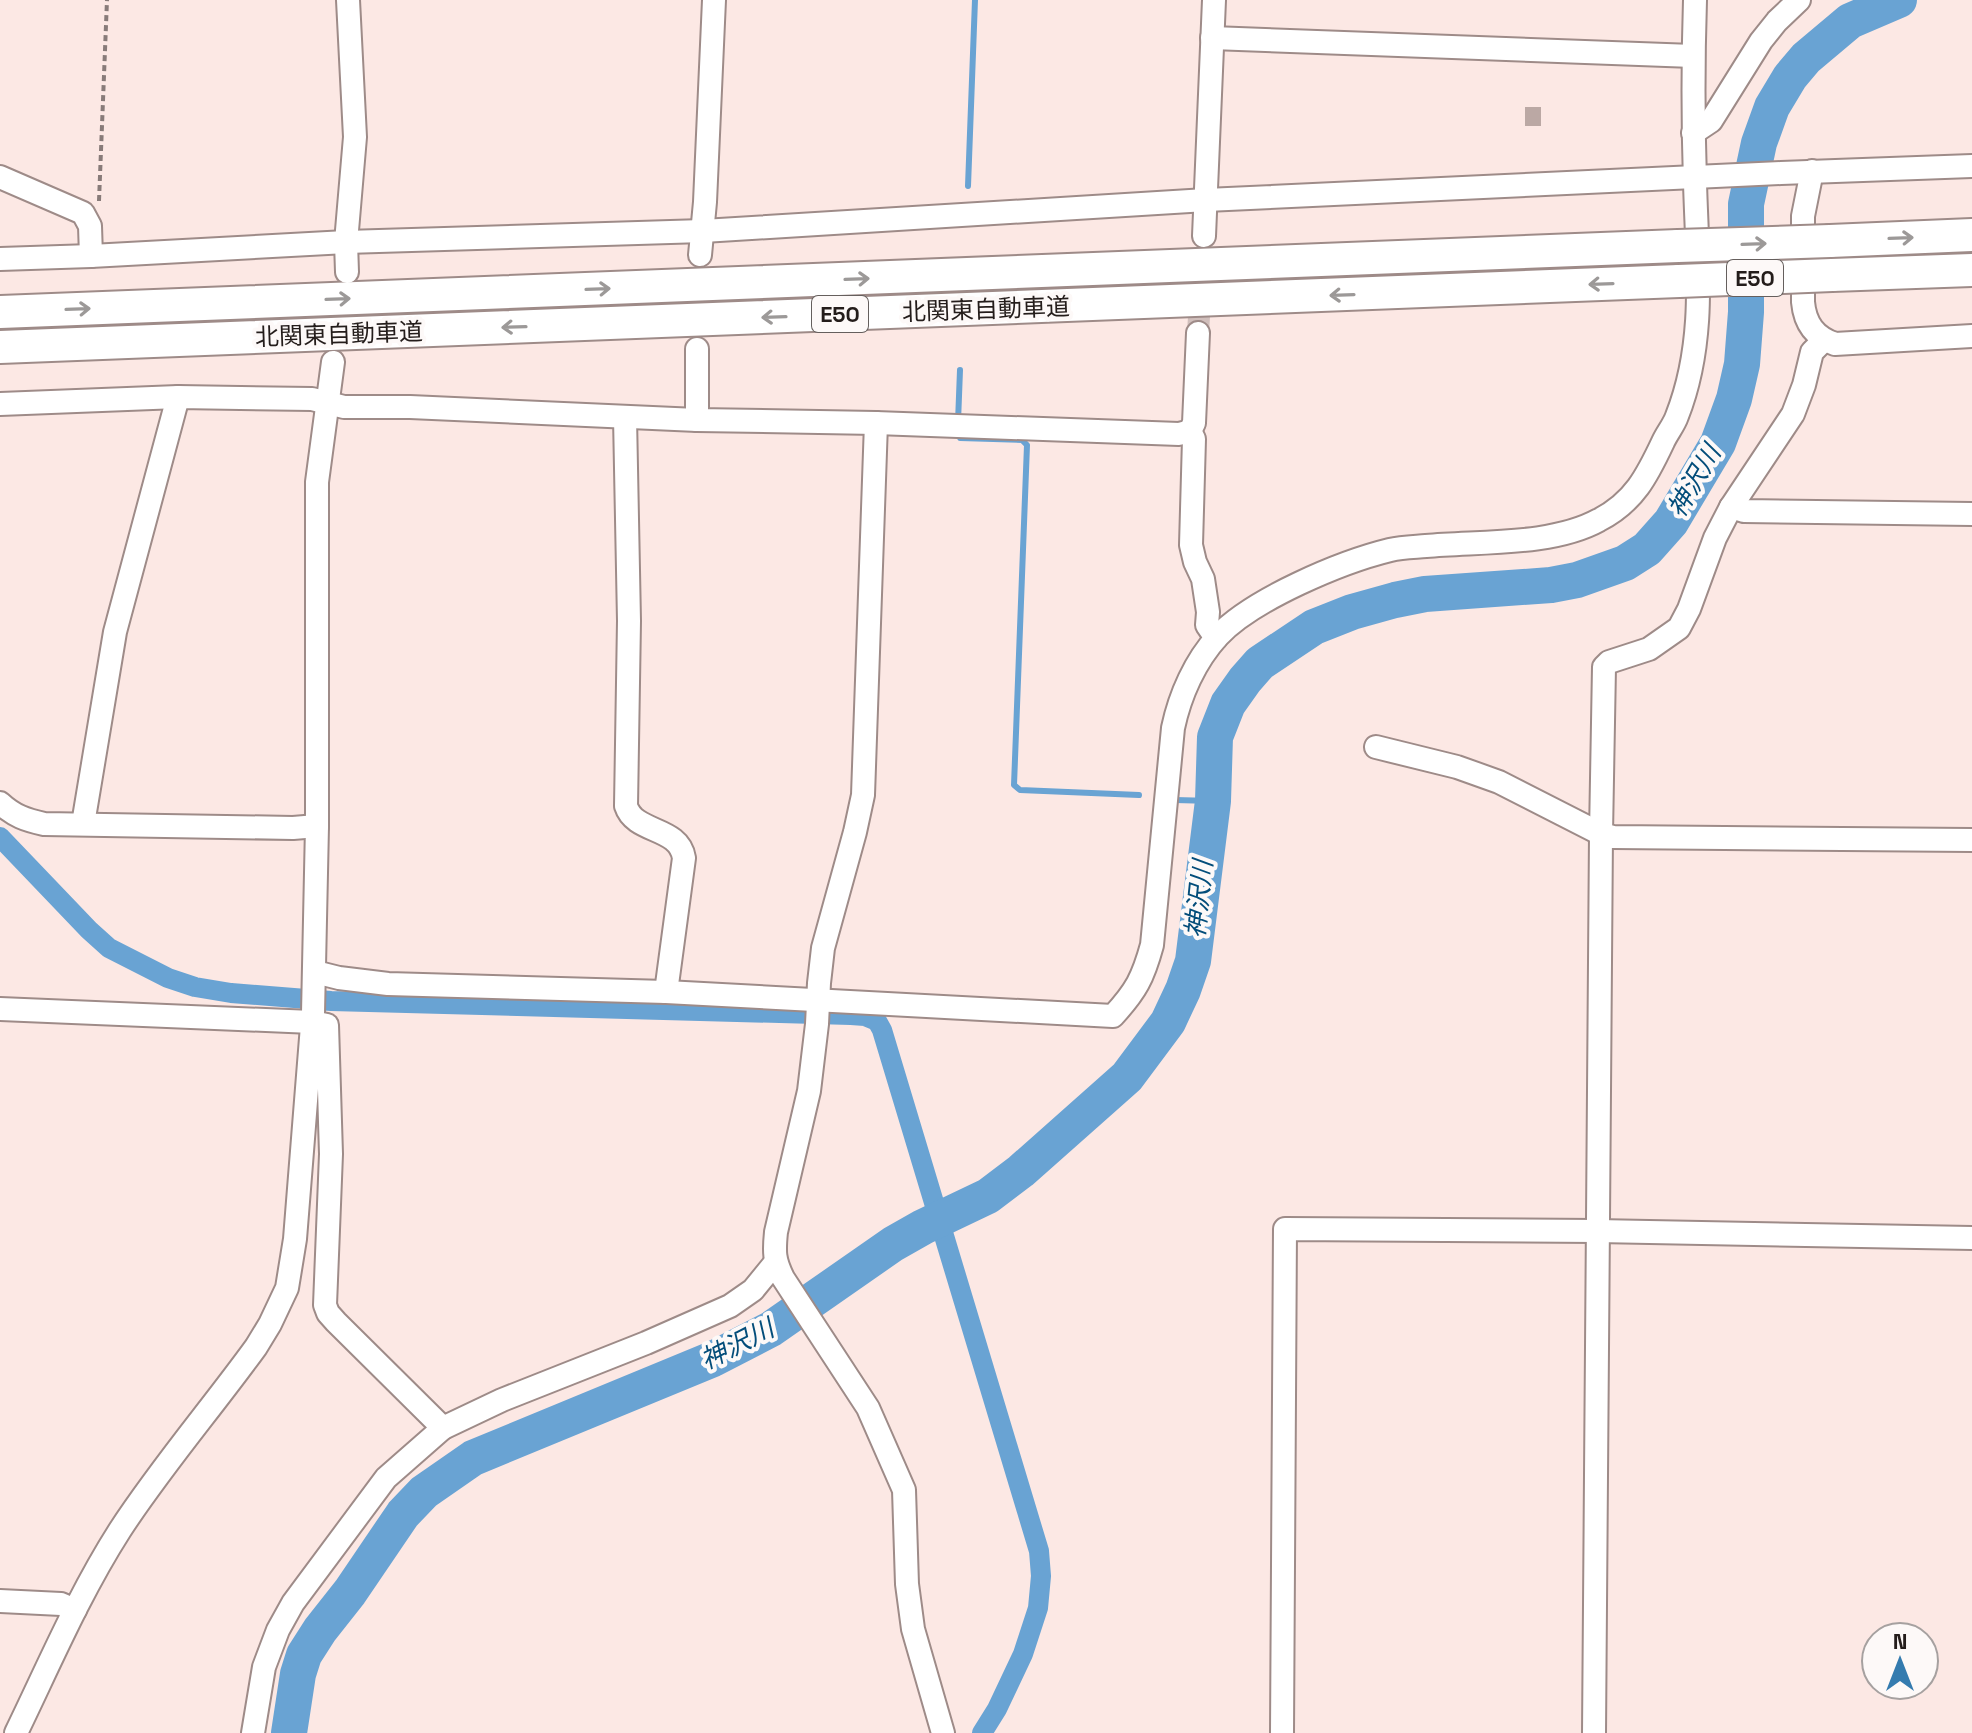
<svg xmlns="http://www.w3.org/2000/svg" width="1972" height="1733" font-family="'Space Grotesk','Noto Sans JP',sans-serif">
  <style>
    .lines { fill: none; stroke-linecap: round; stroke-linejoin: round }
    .stream { stroke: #69a3d3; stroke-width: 6 }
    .canal { stroke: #69a3d3; stroke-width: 20 }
    .river { stroke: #69a3d3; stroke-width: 36 }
    .building { fill: #bba8a4 }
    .minor-tunnel { stroke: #d1bfbc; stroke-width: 22; stroke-dasharray: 22 11; stroke-linecap: butt }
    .minor-casing { stroke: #9e8b88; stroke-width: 26 }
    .highway-casing { stroke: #9e8b88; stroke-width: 36 }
    .path { stroke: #887b79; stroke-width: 4; stroke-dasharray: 6 4; stroke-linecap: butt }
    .minor { stroke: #fff; stroke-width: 22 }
    .highway { stroke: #fff; stroke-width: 32 }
    .highway-bridge-casing { stroke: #9e8b88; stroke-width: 36; stroke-linecap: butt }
    .highway-bridge { stroke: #fff; stroke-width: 32 }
    .oneway { stroke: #9c9998 }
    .labels { text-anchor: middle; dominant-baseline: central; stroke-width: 8; stroke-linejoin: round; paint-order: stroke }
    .shield { fill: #fdf9f8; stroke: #655f5d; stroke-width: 2 }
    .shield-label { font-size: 22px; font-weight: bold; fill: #241d1b }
    .street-label { font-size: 24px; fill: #241d1b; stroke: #fdf9f8 }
    .water-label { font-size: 26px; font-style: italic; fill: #034d7a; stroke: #fdf9f8 }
  </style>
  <rect width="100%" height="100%" fill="#fce8e4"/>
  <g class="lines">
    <g class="stream">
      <polyline points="968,186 975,0"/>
      <polyline points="958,422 960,370"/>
      <polyline points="958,433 960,438 1022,440 1027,445 1014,785 1020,790 1139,795"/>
      <polyline points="1175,800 1213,801"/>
    </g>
    <polyline class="canal" points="0,837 89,930 109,948 168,978 195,987 231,993 331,1001 851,1015 865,1016 877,1021 882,1030 1039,1551 1041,1576 1038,1608 1023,1654 997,1709 982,1733"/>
    <polyline class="river" points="289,1733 298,1674 304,1655 320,1630 350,1592 403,1514 424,1492 473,1458 713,1359 771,1329 893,1244 923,1227 988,1196 1021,1171 1127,1077 1168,1022 1183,990 1193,961 1213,801 1215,737 1228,704 1245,680 1260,663 1314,627 1352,612 1395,600 1425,594 1551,585 1577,580 1625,563 1647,549 1671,522 1718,443 1734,399 1742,364 1746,312 1746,204 1759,143 1772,107 1790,77 1806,58 1850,21 1899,0"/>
  </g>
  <rect class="building" x="1525" y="107" width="16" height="19"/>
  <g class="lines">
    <polyline class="minor-tunnel" points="1198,333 1203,251"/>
    <defs>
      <g id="minor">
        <polyline points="1212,38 1693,56"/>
        <polyline points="1693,133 1711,121 1761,41 1777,21 1799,0"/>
        <path d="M1812 171 1803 216V302C1805 324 1815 337 1835 344L1972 336"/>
        <polyline points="0,177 83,213 90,226 91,256"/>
        <polyline points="1204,236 1214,0"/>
        <polyline points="700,255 705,202 714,0"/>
        <polyline points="0,259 91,256 346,242 703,231 1206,200 1781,173 1972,166"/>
        <polyline points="347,272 346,242 355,137 348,0"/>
        <polyline points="0,404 178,397 312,399 344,407 410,407 697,420 876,423 1179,434 1190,431 1194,423 1198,333"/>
        <path d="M625 417 629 621 626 806C635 834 679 826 684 858L666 992"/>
        <polyline points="697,420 697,349"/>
        <path d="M876 423 863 795 855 832 823 948 819 983 817 1024 809 1091 776 1232C774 1252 774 1260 783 1278L868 1408 904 1490 907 1584 913 1629 943 1733"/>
        <polyline points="1190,431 1194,439 1191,545 1195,562 1203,579 1208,612 1207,625 1216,638"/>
        <polyline points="1731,507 1744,511 1972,514"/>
        <polyline points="1376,747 1457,767 1499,782 1601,834 1613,837 1972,840"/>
        <path d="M0 803C14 816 26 820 44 824L293 828 317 826"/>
        <polyline points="83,824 115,632 178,397"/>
        <path d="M315 972 339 978 388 984 666 992 1113 1016C1136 991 1143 978 1152 945L1173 728C1180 695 1195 661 1218 636 1253 599 1341 562 1390 550 1402 547 1415 547 1426 546 1479 541 1552 546 1599 520 1634 502 1647 476 1663 442 1667 433 1674 425 1677 416 1707 340 1697 261 1695 182 1693 121 1693 61 1695 0"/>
        <polyline points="0,1009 312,1022 327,1025 331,1154 325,1305 328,1313 336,1322 443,1428"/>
        <polyline points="0,1601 61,1604 75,1610"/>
        <path d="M16 1733C49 1665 79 1594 120 1530 161 1467 211 1409 256 1347L270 1324 287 1288 295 1239 313 1013 317 826V482L333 362"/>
        <polyline points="253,1733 264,1667 278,1630 293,1603 386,1478 443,1428 502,1400 646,1343 730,1306 753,1290 775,1263"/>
        <polyline points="1282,1733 1285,1229 1597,1231 1972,1238"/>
        <polyline points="1594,1733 1601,834 1604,667 1609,662 1649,649 1679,628 1689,609 1715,538 1731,507 1793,414 1804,385 1812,352 1824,340"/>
      </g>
      <g id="highway">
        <polyline points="1830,241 1972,235"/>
        <polyline points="1832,275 1972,270"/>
        <polyline points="0,312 1678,246"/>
        <polyline points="0,347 1679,281"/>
      </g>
    </defs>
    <use href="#minor" class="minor-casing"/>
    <use href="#highway" class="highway-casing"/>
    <polyline class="path" points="99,201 107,0"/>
    <use href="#minor" class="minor"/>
    <use href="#highway" class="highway"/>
    <defs>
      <g id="highway-bridge">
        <polyline points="1678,246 1830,241"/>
        <polyline points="1679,281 1832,275"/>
      </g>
    </defs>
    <use href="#highway-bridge" class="highway-bridge-casing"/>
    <use href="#highway-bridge" class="highway-bridge"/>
  </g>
  <defs><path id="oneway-shaft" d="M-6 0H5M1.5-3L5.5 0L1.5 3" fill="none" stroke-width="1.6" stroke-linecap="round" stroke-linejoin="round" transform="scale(2)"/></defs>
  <g class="oneway">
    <use href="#oneway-shaft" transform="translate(1901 238) rotate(-2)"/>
    <use href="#oneway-shaft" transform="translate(1754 244) rotate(-2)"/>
    <use href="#oneway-shaft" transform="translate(857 279) rotate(-2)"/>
    <use href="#oneway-shaft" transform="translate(1601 284) rotate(178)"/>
    <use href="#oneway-shaft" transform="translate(598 289) rotate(-2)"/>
    <use href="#oneway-shaft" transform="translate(1342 295) rotate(178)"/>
    <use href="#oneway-shaft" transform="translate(338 299) rotate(-2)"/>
    <use href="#oneway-shaft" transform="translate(78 309) rotate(-2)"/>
    <use href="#oneway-shaft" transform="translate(774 317) rotate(178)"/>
    <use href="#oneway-shaft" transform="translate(514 327) rotate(178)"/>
  </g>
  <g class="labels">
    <g class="shield">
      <rect x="1727" y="260" width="56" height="36" rx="6"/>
      <rect x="812" y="296" width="56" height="36" rx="6"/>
    </g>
    <g class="shield-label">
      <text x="1755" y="278">E50</text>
      <text x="840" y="314">E50</text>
    </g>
    <g class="street-label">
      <text transform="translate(986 309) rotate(-2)">北関東自動車道</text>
      <text transform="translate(339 334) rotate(-2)">北関東自動車道</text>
    </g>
    <g class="water-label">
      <text transform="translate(1694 481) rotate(-60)">神沢川</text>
      <text transform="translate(1199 899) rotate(-84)">神沢川</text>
      <text transform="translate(737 1344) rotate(-27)">神沢川</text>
    </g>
  </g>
  <g transform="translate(1900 1661)"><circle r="38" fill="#fdf9f8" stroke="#a6a1a0" stroke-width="2"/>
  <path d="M0-6L14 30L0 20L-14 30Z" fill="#347baf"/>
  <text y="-12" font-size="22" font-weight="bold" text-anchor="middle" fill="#241d1b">N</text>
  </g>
</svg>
